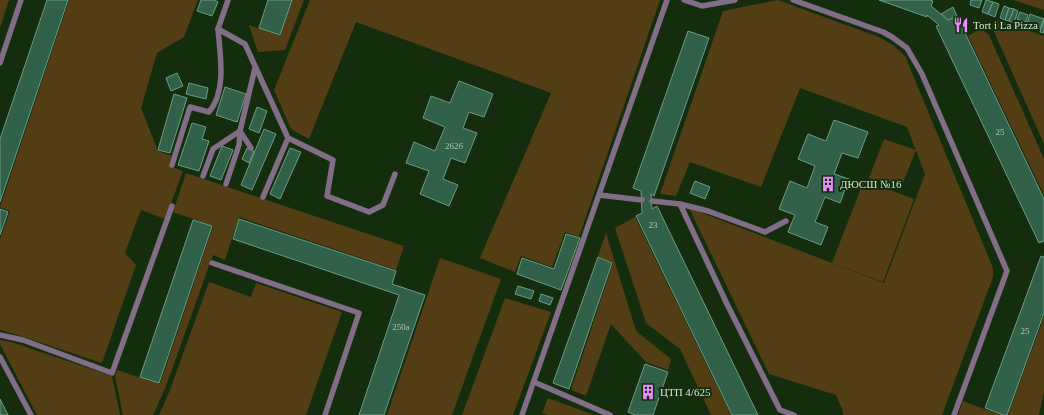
<svg xmlns="http://www.w3.org/2000/svg" width="1044" height="415" font-family="'Times New Roman',serif">
  <style>
    .green { fill: #533d15 }
    .building { fill: #326149; stroke: #6c9c82 }
    .lines { fill: none; stroke-linecap: round; stroke-linejoin: round }
    .service { stroke: #826d87; stroke-width: 5.5 }
    .labels { text-anchor: middle; dominant-baseline: central; stroke-width: 4; stroke-linejoin: round; paint-order: stroke }
    .number-label { font-size: 9px; fill: #acc4af }
    .poi-label { font-size: 11px; fill: #d5e5d1; stroke: #142e0d; text-anchor: start }
  </style>
  <rect width="100%" height="100%" fill="#142e0d"/>
  <g class="green">
    <polygon points="0,0 9,0 0,28"/>
    <polygon points="69,0 198,0 184,37 157,53 141,108 158,151 172,156 169,166 183,171 165,219 141,210 125,253 136,265 102,363 21,336 0,330 0,239 10,211 0,207"/>
    <polygon points="292,0 304,0 285,50 258,52 249,25 280,36"/>
    <polygon points="310,0 660,0 579,237 565,232 552,267 521,256 515,272 480,258 551,93 356,22 309,139 291,129 274,90"/>
    <polygon points="778,0 881,38 894,46 905,56 993,268 993,277 942,415 843,415 843,411 836,395 769,374 689,208 884,283 925,174 907,127 800,88 761,187 690,162 676,196 660,194 723,11"/>
    <polygon points="1013,0 1044,0 1044,10"/>
    <polygon points="998,20 1044,36 1044,144 992,27 994,21"/>
    <polygon points="979,30 984,31 989,35 1044,159 1044,195 968,36"/>
    <polygon points="884,139 916,150 900,190 869,178"/>
    <polygon points="186,173 404,246 396,270 239,217 225,260 213,255 166,386 153,415 123,415 115,376 117,370 160,384 213,226 173,212"/>
    <polygon points="864,180 914,199 883,282 832,263"/>
    <polygon points="635,217 731,415 711,415 680,349 646,323 615,228"/>
    <polygon points="606,233 636,331 671,359 668,370 646,362 611,324 586,396 571,390 613,263 598,256"/>
    <polygon points="440,258 501,279 452,415 387,415"/>
    <polygon points="209,282 251,297 256,283 342,312 306,415 159,415 170,390"/>
    <polygon points="505,298 551,312 513,415 462,415"/>
    <polygon points="1044,317 1044,391 1039,415 1008,415"/>
    <polygon points="0,340 11,342 112,376 120,415 37,415 0,344"/>
    <polygon points="548,398 594,415 548,415 542,413"/>
    <polygon points="963,401 968,403 1000,415 958,415"/>
  </g>
  <g class="building">
    <polygon points="47,0 68,0 0,202 0,139"/>
    <polygon points="201,0 214,0 218,2 212,16 197,11"/>
    <polygon points="268,0 292,0 280,35 259,28"/>
    <polygon points="879,0 930,0 933,1 931,6 948,20 957,16 1044,199 1044,241 1039,243 936,26 939,25 927,15 927,17"/>
    <polygon points="971,0 982,0 979,8 970,5"/>
    <polygon points="986,0 993,2 988,14 982,12"/>
    <polygon points="993,2 999,4 995,17 988,14"/>
    <polygon points="1004,6 1009,8 1005,20 1000,18"/>
    <polygon points="953,7 957,16 948,20 941,14"/>
    <polygon points="1009,8 1014,9 1009,21 1005,20"/>
    <polygon points="1014,9 1018,11 1014,23 1009,21"/>
    <polygon points="1020,12 1028,15 1026,22 1017,19"/>
    <polygon points="1030,14 1044,19 1040,29 1027,24"/>
    <polygon points="1044,19 1044,33 1040,32"/>
    <polygon points="688,31 709,38 654,196 651,194 652,209 657,206 758,415 732,415 636,216 642,213 641,191 633,188"/>
    <polygon points="177,73 183,86 171,91 166,78"/>
    <polygon points="459,81 493,94 484,117 469,112 463,128 477,133 465,163 451,158 443,179 458,185 449,206 420,194 429,171 406,163 414,142 435,151 445,127 423,118 431,96 450,103"/>
    <polygon points="189,83 208,88 206,99 186,94"/>
    <polygon points="225,87 246,94 237,122 216,115"/>
    <polygon points="174,94 187,98 170,153 158,150"/>
    <polygon points="257,107 267,111 259,133 249,129"/>
    <polygon points="834,120 868,132 858,158 842,153 834,174 849,179 840,203 825,197 815,222 828,227 821,245 788,232 795,215 779,209 790,181 807,188 815,166 798,159 808,134 826,141"/>
    <polygon points="192,123 206,127 202,139 209,141 199,171 178,165"/>
    <polygon points="264,129 276,134 252,190 241,185"/>
    <polygon points="222,146 233,150 221,180 210,176"/>
    <polygon points="247,148 254,151 249,163 242,159"/>
    <polygon points="290,148 301,152 280,199 270,194"/>
    <polygon points="695,181 710,187 705,199 690,193"/>
    <polygon points="0,209 8,212 0,235"/>
    <polygon points="239,219 396,271 392,284 425,295 384,415 359,415 399,295 233,239"/>
    <polygon points="193,220 212,226 159,383 140,377"/>
    <polygon points="566,234 580,238 561,290 517,274 522,258 554,269"/>
    <polygon points="1041,256 1044,257 1044,313 1007,415 1003,415 985,408"/>
    <polygon points="598,257 612,263 569,389 553,383"/>
    <polygon points="518,286 534,291 531,299 515,294"/>
    <polygon points="541,294 553,298 550,305 539,301"/>
    <polygon points="645,364 668,372 653,415 636,415 628,412"/>
    <polygon points="0,399 8,415 0,415"/>
  </g>
  <g class="lines">
    <g class="service">
      <polyline points="228,0 218,29 245,44 288,138 333,160 327,196 369,212 383,205 395,174"/>
      <polyline points="684,0 702,6 735,0"/>
      <polyline points="793,0 883,32 892,37 907,48 922,74 1007,271 954,415"/>
      <polyline points="0,63 21,0"/>
      <path d="M172 165 190 107 209 112C227 91 220 55 218 29"/>
      <polyline points="203,176 213,149 240,131 251,148"/>
      <polyline points="226,184 239,145 240,131 255,68"/>
      <polyline points="599,195 642,200"/>
      <polyline points="263,197 288,138"/>
      <polyline points="652,201 680,204 727,304 780,410 794,415"/>
      <polyline points="680,204 708,211 765,232 786,221"/>
      <polyline points="212,263 359,313 325,415"/>
      <polyline points="0,335 23,340 112,373 172,206"/>
      <polyline points="0,357 31,415"/>
      <polyline points="534,382 610,415"/>
      <polyline points="522,415 667,0"/>
    </g>
  </g>
  <defs>
    <symbol id="restaurant-bare" viewBox="-9 -9 18 18"><path d="M-5-6h1v4h1v-4h1v4h1v-4h1v5L-1.5 .5V6h-2V.5L-5-1ZM5-6V6H3V1.5H1.5Q1.5-4 5-6Z" fill="#e98dfe" stroke="#142e0d" stroke-width="2.5" paint-order="stroke"/></symbol>
    <symbol id="building-bare" viewBox="-9 -9 18 18"><path d="M-4-6H4V6H1V3H-1V6H-4ZM-2.5-4.3h1.7v1.8h-1.7ZM.8-4.3h1.7v1.8H.8ZM-2.5-1h1.7V.8h-1.7ZM.8-1h1.7V.8H.8Z" fill="#e98dfe" stroke="#142e0d" stroke-width="2.5" paint-order="stroke"/></symbol>
  </defs>
  <g fill-rule="evenodd">
    <use href="#restaurant-bare" x="950" y="14" width="22" height="22"/>
    <use href="#building-bare" x="817" y="173" width="22" height="22"/>
    <use href="#building-bare" x="637" y="381" width="22" height="22"/>
  </g>
  <g class="labels">
    <g class="number-label">
      <text x="1000" y="132">25</text>
      <text x="454" y="146">262б</text>
      <text x="653" y="225">23</text>
      <text x="401" y="327">250а</text>
      <text x="1025" y="331">25</text>
    </g>
    <g class="poi-label">
      <text x="973" y="25">Tort i La Pizza</text>
      <text x="840" y="184">ДЮСШ №16</text>
      <text x="660" y="392">ЦТП 4/625</text>
    </g>
  </g>
</svg>
